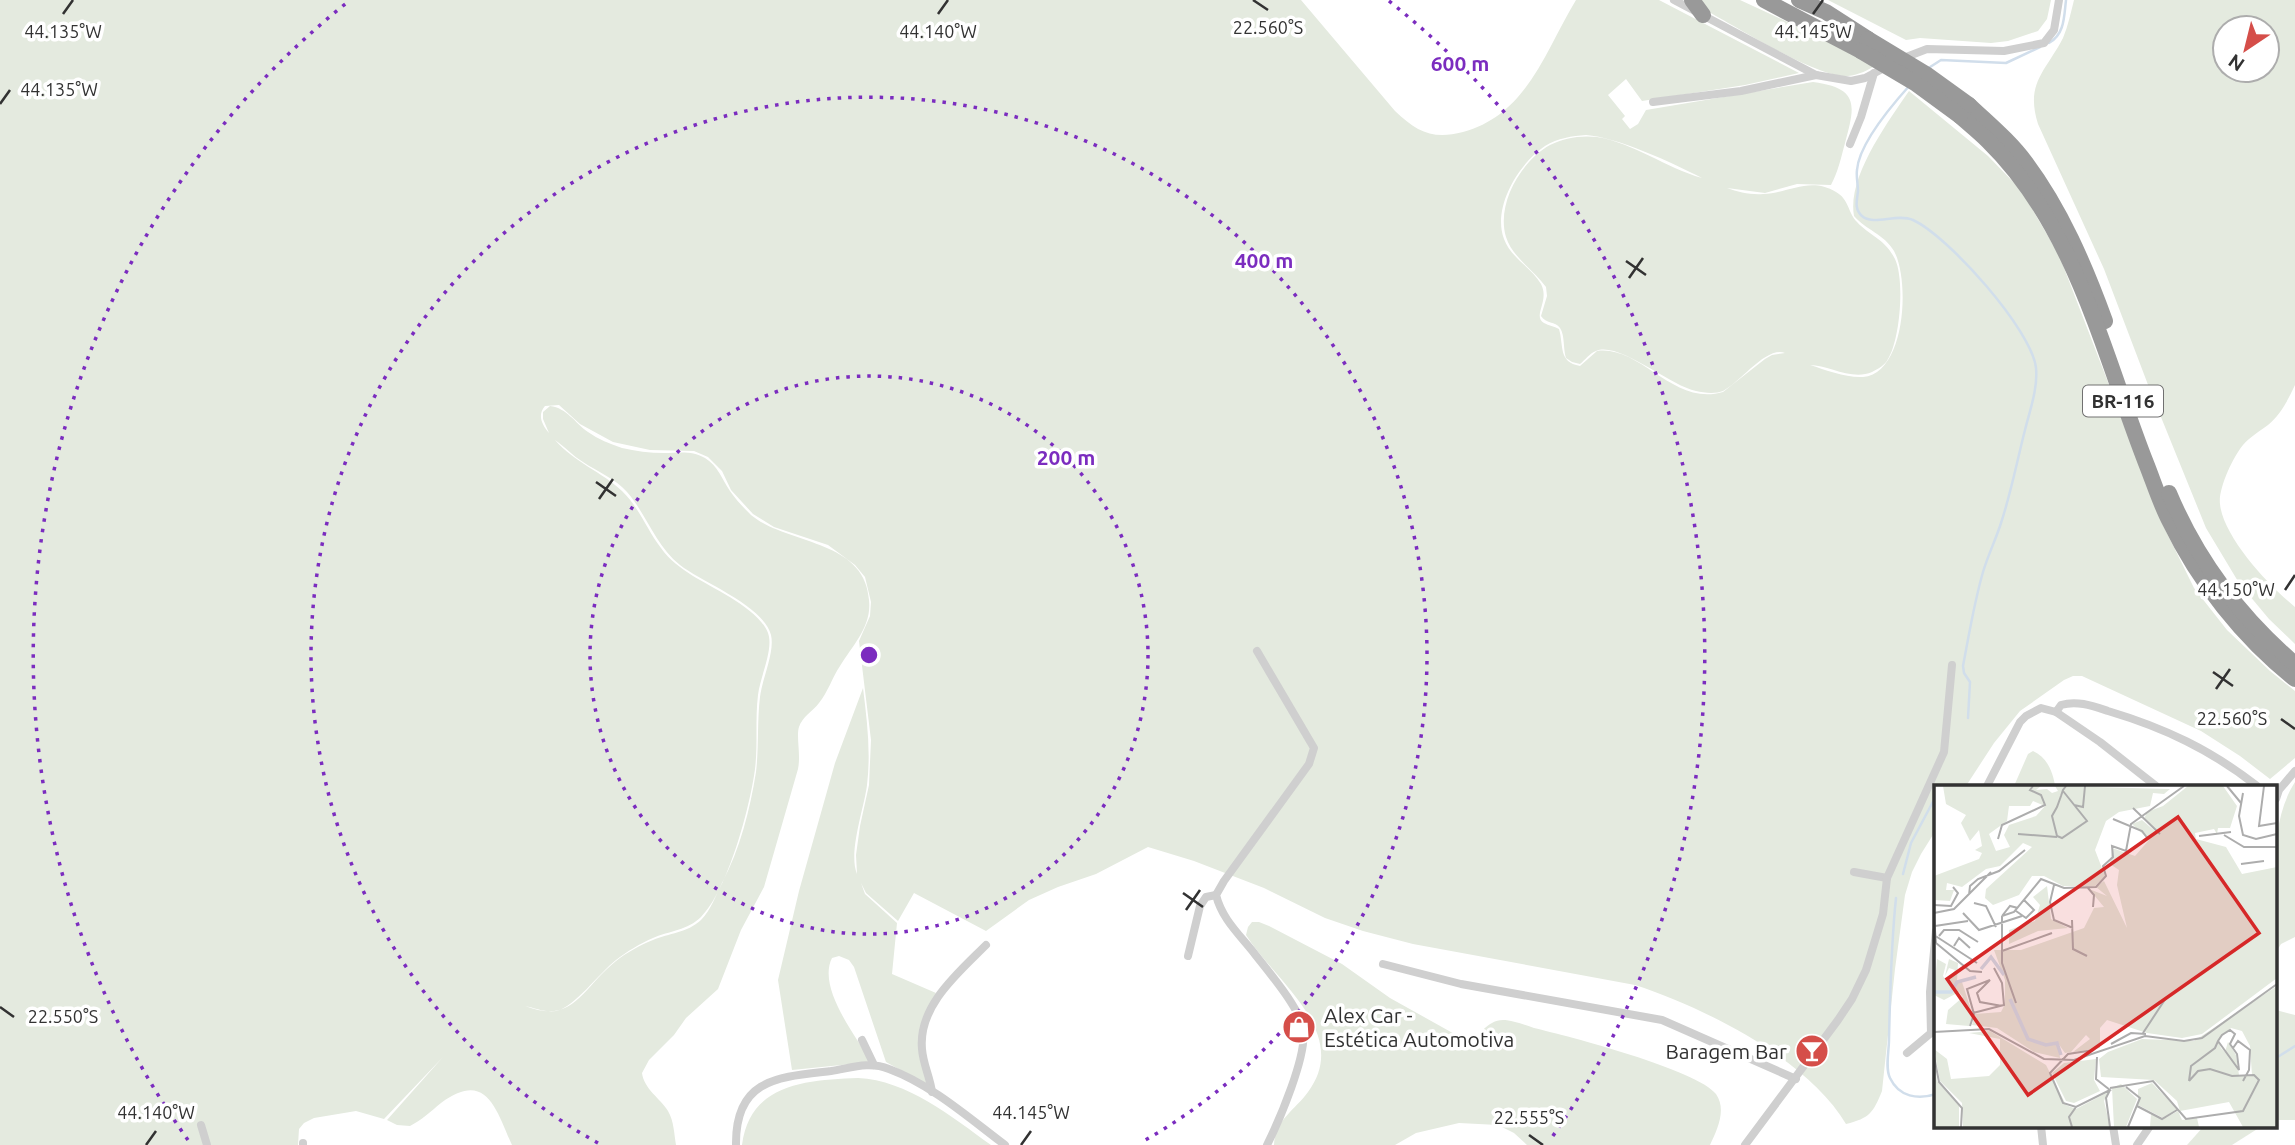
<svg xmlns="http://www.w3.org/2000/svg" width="2295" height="1145" font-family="Ubuntu,sans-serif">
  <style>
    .green { fill: #e4eadf; fill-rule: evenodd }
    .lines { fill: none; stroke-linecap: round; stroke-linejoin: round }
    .stream { stroke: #d1deeb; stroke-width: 2.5 }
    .street { stroke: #cfcfcf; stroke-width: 8 }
    .highway { stroke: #999; stroke-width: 16 }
    .highway-bridge { stroke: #999; stroke-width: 16 }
    .ticks { fill: none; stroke: #323232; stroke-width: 2.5 }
    .ring { fill: none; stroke: #7b2cbf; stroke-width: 3.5; stroke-dasharray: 3.5 7 }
    .labels { text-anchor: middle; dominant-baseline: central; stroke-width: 7; stroke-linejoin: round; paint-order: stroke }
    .shield { fill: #fff; stroke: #707070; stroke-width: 2 }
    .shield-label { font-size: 19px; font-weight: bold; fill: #323232 }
    .poi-label { font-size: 21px; fill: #323232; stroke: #fff; text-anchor: start }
    .inset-river { fill: none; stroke: #d1deeb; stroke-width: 3.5 }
    .inset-road { fill: none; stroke: #adadad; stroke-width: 2 }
    .view { fill: #d62828; fill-opacity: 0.15; stroke: #d62828; stroke-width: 3.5 }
    .inset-edge { fill: none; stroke: #323232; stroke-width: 3.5 }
    .ticks-label { font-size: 18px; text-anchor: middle; fill: #323232; stroke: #fff; stroke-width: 7; stroke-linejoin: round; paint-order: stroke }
    .centre { fill: #7b2cbf; stroke: #fff; stroke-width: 3.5 }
    .ring-label { font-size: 21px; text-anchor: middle; font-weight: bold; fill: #7b2cbf; stroke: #fff; stroke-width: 7; stroke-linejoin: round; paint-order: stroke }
  </style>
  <rect width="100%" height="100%" fill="#fff"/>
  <g class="green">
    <path d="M0 0H1301L1395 111C1417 132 1433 140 1463 132 1527 115 1545 51 1576 0H1659L1799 73 1745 85 1642 101 1626 79 1608 95 1625 116 1622 119 1630 129 1638 124 1646 110 1813 82C1860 88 1855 106 1845 143 1841 158 1838 172 1831 185L1797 184 1765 193 1727 188C1738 192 1751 195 1763 194 1789 193 1810 176 1836 192 1849 199 1848 213 1857 222 1870 236 1885 239 1895 259 1905 280 1900 340 1888 359 1885 365 1878 369 1872 372 1852 381 1828 365 1810 365 1826 370 1846 378 1863 377 1906 373 1910 280 1894 251 1884 234 1866 230 1854 216 1847 177 1888 122 1909 91L1988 156 2021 190 2059 255 2163 525 2194 588 2227 630 2270 671 2295 691V758L2270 779 2240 756 2201 731 2082 676H2073L2064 680 2020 711 1994 743 1966 786H1936V830L1921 854 1912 872 1905 895 1895 969 1882 1091C1873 1113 1870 1118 1846 1124 1808 1059 1705 1008 1635 985L1413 944 1363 931 1325 918 1264 888 1194 861 1148 847 1096 874 1058 887 1029 900 986 931 914 893 898 921 866 893 861 883 865 894 897 923 892 974 936 993 924 1018 927 1085 886 1062 854 967 849 960 839 956 832 958C817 988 856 1036 871 1062L792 1070 778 980 799 891 835 763 863 688C867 720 871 752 867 785 864 809 848 852 857 874L856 855 860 826 869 785 871 740 859 641 870 616 871 602 865 577 855 565 828 545 774 527 753 514 731 490 722 471 708 457 694 451 650 450 613 442 580 424 559 405 545 406C537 415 542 425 549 433L543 419V412L550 406C567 408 575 423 588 432 598 439 610 444 622 448 635 451 650 453 664 453 679 453 691 450 705 458 718 466 722 479 730 491 736 500 744 508 751 515 787 545 865 539 869 600 872 626 853 645 840 666 832 678 828 692 819 703 813 711 802 717 799 727 796 736 801 755 798 769L764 887 741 930 718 989 686 1018 674 1035 649 1060 642 1073C644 1089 660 1098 668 1111 674 1121 674 1134 676 1145H512C496 1110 487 1069 441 1103 431 1111 422 1120 410 1126L397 1125 387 1120 443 1057 384 1119 356 1111 314 1118 304 1123 299 1129 298 1145H0ZM1586 135C1617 137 1673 163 1702 178 1666 168 1634 143 1597 137 1581 135 1563 138 1550 145 1521 161 1496 204 1506 237 1512 257 1534 270 1546 287L1547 296 1541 316C1546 324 1555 321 1560 328 1565 335 1563 349 1566 358L1572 362 1580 364C1585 360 1590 353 1596 351 1619 341 1670 386 1696 391 1704 393 1716 394 1723 391 1741 382 1766 346 1785 353L1772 355 1765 359 1723 392C1673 407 1641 345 1597 351L1580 366C1558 362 1564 346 1559 329 1554 326 1549 326 1544 323 1532 316 1550 301 1541 284 1531 267 1511 258 1504 239 1492 207 1519 163 1545 146 1558 138 1572 136 1586 135ZM555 440C564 446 573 456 583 462 598 472 616 479 627 492 647 515 655 545 680 565 703 583 763 605 771 635 775 652 762 679 760 697 757 722 759 747 756 772 750 810 740 849 722 883 716 895 711 910 701 920 687 933 669 933 653 940 640 945 626 953 616 961 582 988 574 1025 525 1006 535 1008 546 1013 556 1011 575 1007 599 973 616 960 626 952 641 943 653 938 669 931 688 930 701 917 728 890 750 807 755 769 758 745 755 719 758 695 760 677 774 649 768 633 759 609 714 589 693 576 681 568 669 560 661 548 647 530 639 507 622 491 602 472 574 462 555 440Z"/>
    <path d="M1701 0H1740L1878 64C1868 70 1859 75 1848 76 1816 78 1736 26 1705 10Z"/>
    <polygon points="1828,0 2051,0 2047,19 2038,31 2008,41 1991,43 1920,38 1906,40"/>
    <path d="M2074 0H2295V385C2288 400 2281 414 2268 425 2260 431 2250 437 2243 445 2233 457 2218 489 2220 504 2223 537 2270 587 2295 607V644L2269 619 2239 583 2206 528 2150 390 2104 269 2038 124C2025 83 2046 71 2063 38 2068 26 2071 12 2074 0ZM2225 28H2267V70H2225Z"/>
    <path d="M2033 751C2047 757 2053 772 2055 786H2014L2028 754Z"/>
    <path d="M2295 782V937L2281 944 2276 952C2276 899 2266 827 2295 782Z"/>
    <path d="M1252 922H1259L1269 926 1342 964 1390 998 1467 1041C1480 1037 1487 1020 1503 1020 1512 1020 1525 1025 1534 1028 1568 1036 1698 1070 1716 1094 1727 1110 1717 1130 1710 1145H1527L1514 1133 1498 1125 1459 1123 1416 1133 1395 1145H1274C1275 1120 1295 1110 1308 1092 1352 1033 1274 980 1246 935L1248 927Z"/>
    <polygon points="2276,1010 2295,1015 2295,1120 2276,1120"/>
    <path d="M858 1078C907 1080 952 1117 991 1145H742C750 1083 807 1080 858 1078Z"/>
    <polygon points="2204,1126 2262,1126 2232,1145 2187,1145"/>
  </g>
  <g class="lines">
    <g class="stream">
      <path d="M2049 43C2065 34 2064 16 2066 0"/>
      <polyline points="1927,69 1941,60 2006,63 2040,47"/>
      <path d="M1910 85C1892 105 1859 143 1857 170 1856 177 1858 184 1858 191 1857 200 1854 209 1862 216 1873 226 1897 213 1913 220 1948 236 2032 330 2036 368 2038 388 2030 410 2025 430 2017 461 2011 493 2001 523 1996 539 1988 555 1983 572 1974 603 1969 635 1963 666L1964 673 1970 682 1968 718"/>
      <polyline points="1941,786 1942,786"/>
      <polyline points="1903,874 1911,843 1936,796"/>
      <path d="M1896 898C1891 945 1890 992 1889 1040 1889 1051 1885 1068 1890 1078 1899 1097 1918 1100 1936 1094"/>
      <polyline points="2276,1058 2295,1046"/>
    </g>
    <g class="street">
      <polyline points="1674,0 1816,75 1851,81 1865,78 1886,67"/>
      <polyline points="1901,59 1927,49 2004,51 2044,43 2054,30 2059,0"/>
      <polyline points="1653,102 1741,91 1816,75"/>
      <polyline points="1850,144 1861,117 1874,73"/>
      <path d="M1257 651 1314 748 1309 764 1224 881 1216 895C1222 919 1239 934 1254 953 1267 970 1300 1008 1303 1029 1308 1054 1279 1121 1267 1145"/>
      <polyline points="2056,712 2100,742 2156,786"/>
      <path d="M1987 786 2020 722 2026 716 2041 708 2056 712 2061 705C2077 700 2093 706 2108 711 2165 728 2211 750 2257 786"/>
      <polyline points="2276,799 2279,790 2295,771"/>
      <polyline points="1854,872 1887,878"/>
      <polyline points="1936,931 1930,992 1931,1033 1936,1033"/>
      <polyline points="1188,956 1200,906 1206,897 1216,895"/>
      <polyline points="1383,964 1461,984 1662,1020 1796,1079"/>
      <polyline points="862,1040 874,1065"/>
      <polyline points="1907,1053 1931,1033"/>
      <path d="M932 1092C930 1077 923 1064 922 1049 918 1006 958 973 986 945"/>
      <polyline points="201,1125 207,1145"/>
      <polyline points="2041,1126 2043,1145"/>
      <polyline points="2113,1126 2116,1145"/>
      <polyline points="303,1145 303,1143"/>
      <path d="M736 1145C735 1078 779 1077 831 1071 851 1068 869 1061 889 1069 932 1085 969 1118 1005 1145"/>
      <polyline points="1745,1145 1838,1020 1852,999 1866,970 1883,914 1887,878 1944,752 1952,665"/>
      <polyline points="2137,1145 2150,1126"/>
    </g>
    <g class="highway">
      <polyline points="1692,0 1703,15"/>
      <polyline points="1764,0 1861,51"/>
      <polyline points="1799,0 1826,12 1868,39"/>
      <path d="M1969 105C1988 123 2010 141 2026 163 2061 210 2085 266 2105 321"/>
      <path d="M1960 116C1969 124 1979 132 1988 141 2075 226 2103 353 2146 463 2154 483 2160 503 2170 522 2199 582 2243 638 2295 679"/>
      <path d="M2169 493C2197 560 2240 617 2295 664"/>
    </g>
    <g class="highway-bridge">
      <polyline points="1868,39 1926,74 1969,105"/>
      <polyline points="1861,51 1915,83 1960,116"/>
    </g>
  </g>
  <path class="ticks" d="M1253 0 1268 10M63 14 73 0M938 14 948 0M1813 14 1823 0M0 104 10 90M1626 261 1646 275M1629 278 1643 258M596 482 616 496M599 499 613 479M2285 590 2295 575M2213 672 2233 686M2216 689 2230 669M2281 719 2295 729M1183 893 1203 907M1186 910 1200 890M0 1007 14 1017M1529 1135 1543 1145M146 1145 156 1131M1021 1145 1031 1131"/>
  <g class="ring">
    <circle cx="869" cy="655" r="279"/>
    <path d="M598 1143A558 558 0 1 1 1140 1143"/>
    <path d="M188 1140A836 836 0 0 1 349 1M1389 1A836 836 0 0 1 1550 1140"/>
  </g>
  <defs>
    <symbol id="shop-disc" viewBox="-11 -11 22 22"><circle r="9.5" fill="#d54e49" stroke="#fff"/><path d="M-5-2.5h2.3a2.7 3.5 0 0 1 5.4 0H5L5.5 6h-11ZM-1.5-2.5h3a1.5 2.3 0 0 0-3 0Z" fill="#fff"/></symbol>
    <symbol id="bar-disc" viewBox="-11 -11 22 22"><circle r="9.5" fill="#d54e49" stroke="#fff"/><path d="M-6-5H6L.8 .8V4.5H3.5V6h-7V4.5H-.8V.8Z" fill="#fff"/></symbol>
  </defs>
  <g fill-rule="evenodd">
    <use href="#shop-disc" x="1280" y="1008" width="38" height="38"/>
    <use href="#bar-disc" x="1793" y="1032" width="38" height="38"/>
  </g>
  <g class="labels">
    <rect class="shield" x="2083" y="385.5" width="80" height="31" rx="5"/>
    <g class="shield-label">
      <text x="2123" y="401">BR-116</text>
    </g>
    <g class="poi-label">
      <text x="1324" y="1015">Alex Car -<tspan x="1324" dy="24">Estética Automotiva</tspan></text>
      <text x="1787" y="1051" text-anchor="end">Baragem Bar</text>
    </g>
  </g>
  <g transform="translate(1934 785)">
    <rect width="343" height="343" fill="#fff"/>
    <path d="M9 1H107L102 5 113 4 118 8 124 6 121 1 236 4 230 9 219 8 216 21 185 27 172 36 161 65 171 91 161 101H129L110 91H98L85 110 59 120 51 113 52 104 98 62 89 58 66 81 52 84 28 102 13 98 12 105H20L16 116 0 115V91L45 74 48 68 41 65 48 61 45 45 36 56 27 38 32 30 12 19ZM99 16 111 21 102 31 75 40 70 50 76 62 62 66 55 49 73 36 75 21H96ZM254 1H289L303 21 296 43H284L283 49 280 44 261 48 262 54 292 62 308 89 343 82V193L268 249 248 253 213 248 173 235 166 243V263L139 267 156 254 152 250 137 267 131 268 124 258 126 273 100 267 63 243 38 240 41 229 67 227 71 219V195L60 165H87L150 143 160 123 170 122 155 104 173 111 162 102 170 96 193 143 183 100 185 85 176 79 178 63 201 71 215 55 198 39 208 35 222 47 210 34 213 27 229 21ZM113 101 117 134 134 143 104 146 75 159V145L101 136 106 120 99 112ZM3 174 12 179 9 191 13 197 21 185 15 183 11 191 15 174 24 178 23 196 28 197 39 231 35 241 12 239 14 225 29 212 25 207 10 215 0 210ZM343 201V342H309L295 317 246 326 243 316 220 295 167 292 165 274 174 267 208 254 260 256ZM297 243 308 246 316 261 318 290H305L302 270 294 257 291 267 287 263 284 255ZM56 246 112 280 132 320 142 324 174 307 170 316 176 342H29L28 318 6 296 0 264 13 274 17 294 55 291 66 280V254L35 248ZM0 272 3 296 25 321V342H0ZM162 274 160 295 166 306 140 318 132 316 118 288 130 278ZM218 298 243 324 229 333 204 320V304ZM187 299 203 314 192 342H180L178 303ZM244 326 248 335 263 333 265 342H216L217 329 229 334Z" fill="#e4eadf" fill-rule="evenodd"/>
    <path class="inset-river" d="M47 184 57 172 70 190M0 207H17L23 197 42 192M76 214 94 254 112 260 123 258 127 270"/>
    <path class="inset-road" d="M293 1 307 18M330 1 325 41 343 38M129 6 153 36 128 53 123 51 118 31 123 22 127 11 129 5 132 1M309 8 305 31 309 50 322 54 343 49M140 20 149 22 151 1M199 23 226 49M179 34 208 46 214 54M84 49 123 52M290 50 310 62H343M265 51 297 47M64 54 68 40 111 20 107 10 96 5 99 1M307 79 330 76M120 100 116 117 120 135 139 143M154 103 160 110 159 122M35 110 36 101 44 94 65 86 91 65M40 118 52 121 62 142M0 120 17 121 24 108 19 102M82 126 92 133 100 125 90 115M0 128 20 124 57 87M29 128 45 145 88 131M68 131 80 127 107 94 130 103 162 102 172 91 169 81 179 72 178 61 192 66 197 39 250 1M68 131V178L82 218M68 131 76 121 84 123M0 133 2 158M138 135 139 164 153 171M1 141 34 136M0 150 43 178M5 151 10 145H25L44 157M2 158 36 186 48 187M20 161 25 153 36 163M68 166 118 148M39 228 70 220 68 198 60 183M36 241 40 229 33 204 56 195 43 208 46 217 68 221M0 247 55 244 110 274 140 275 211 251 250 256 268 253 343 199M209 248 232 213M177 259 197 248 212 249M299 263 304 256 316 265 315 285 309 296M160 265 134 269 116 288 129 318 142 322 176 305 162 294 163 272M0 271 5 297 28 323 27 342M255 296 257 281 281 263 284 256 288 250 296 245 301 249 296 259 303 269 305 285 284 256M192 302 206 313 194 342M176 303 219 296 252 334 309 326 325 295 320 290 298 291 276 284 264 286 255 296M176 305 172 313 176 342M203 321 228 334 243 325M138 342 135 332 142 322"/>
    <path class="view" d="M244 32 325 148 94 310 13 194Z"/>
    <rect width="343" height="343" class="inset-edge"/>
  </g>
  <g class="ticks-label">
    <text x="1268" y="34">22.560°S</text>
    <text x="63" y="38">44.135°W</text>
    <text x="938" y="38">44.140°W</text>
    <text x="1813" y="38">44.145°W</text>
    <text x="59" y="96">44.135°W</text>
    <text x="2236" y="596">44.150°W</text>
    <text x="2232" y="725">22.560°S</text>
    <text x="63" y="1023">22.550°S</text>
    <text x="156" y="1119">44.140°W</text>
    <text x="1031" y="1119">44.145°W</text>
    <text x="1529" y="1124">22.555°S</text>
  </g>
  <circle cx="869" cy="655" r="10" class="centre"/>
  <g class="ring-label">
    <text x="1460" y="71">600 m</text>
    <text x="1264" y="268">400 m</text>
    <text x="1066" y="465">200 m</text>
  </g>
  <g transform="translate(2246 49) rotate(215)"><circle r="33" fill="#ffffff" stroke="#adadad" stroke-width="2"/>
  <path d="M0-5L12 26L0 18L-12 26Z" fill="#d54e49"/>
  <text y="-10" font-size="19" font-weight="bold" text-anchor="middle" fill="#323232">N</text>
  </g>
</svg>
